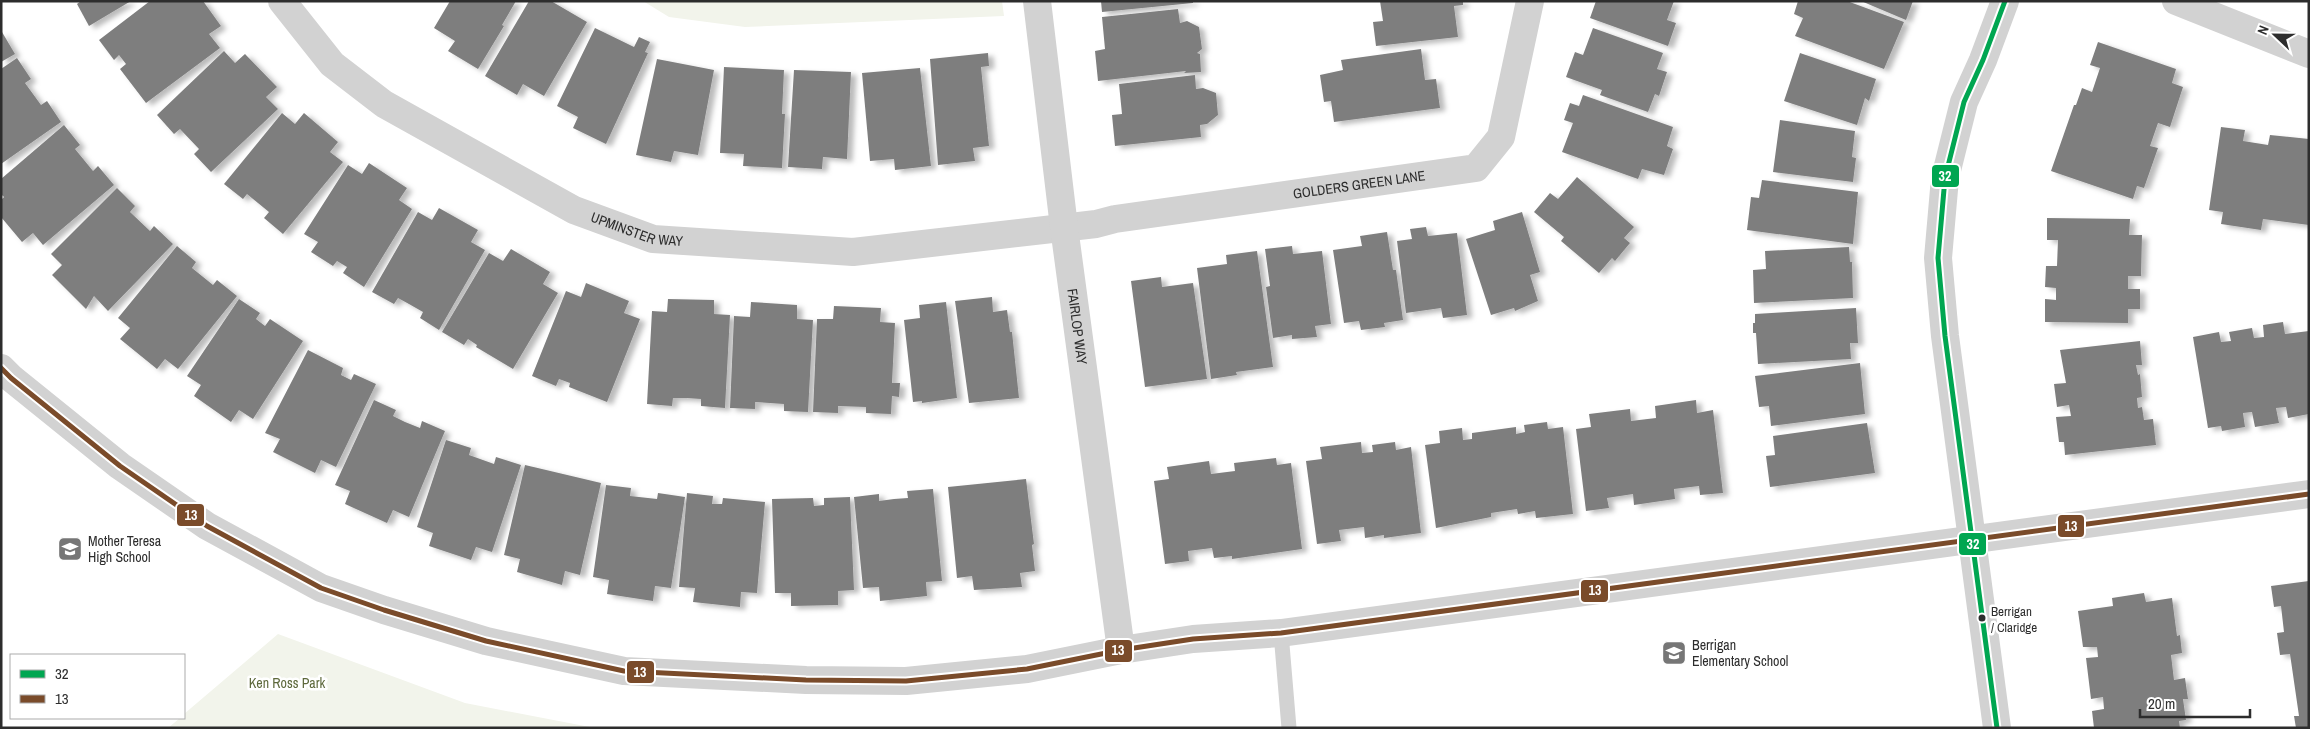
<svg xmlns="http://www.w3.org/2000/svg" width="2310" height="729" font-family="'Archivo Narrow',sans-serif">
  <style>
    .green { fill: #f2f4eb }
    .building { fill: #7e7e7e; filter: url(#shadow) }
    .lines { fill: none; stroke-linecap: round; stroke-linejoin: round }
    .service { stroke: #d2d2d2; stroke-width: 15 }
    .minor { stroke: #d2d2d2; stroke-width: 28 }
    .tertiary { stroke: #d2d2d2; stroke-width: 28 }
    .bus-1-casing { stroke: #fff; stroke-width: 9 }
    .bus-2-casing { stroke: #fff; stroke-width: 9 }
    .bus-1 { stroke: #00a651; stroke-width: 5 }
    .bus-2 { stroke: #7a4b2a; stroke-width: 5 }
    .bus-dot { fill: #2d2d2d; stroke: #fff; stroke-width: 2 }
    .labels { text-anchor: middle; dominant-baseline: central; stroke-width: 5; stroke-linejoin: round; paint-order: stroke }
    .bus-label { font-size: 13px; fill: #2d2d2d; stroke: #fff; text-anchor: start }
    .street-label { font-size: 14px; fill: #2d2d2d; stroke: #fff }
    .poi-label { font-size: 14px; fill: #2d2d2d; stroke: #fff; text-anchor: start }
    .park-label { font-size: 14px; fill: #5d683b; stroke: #fff }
    .line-badge { stroke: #fff; stroke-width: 2 }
    .badge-label { font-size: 14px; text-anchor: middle; font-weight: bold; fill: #fff }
  </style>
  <defs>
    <filter id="shadow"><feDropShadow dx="5.5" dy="3" stdDeviation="2.5" flood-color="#0004"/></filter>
  </defs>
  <rect width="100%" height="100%" fill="#fff"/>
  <g class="green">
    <polygon points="643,1 1002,1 1004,16 745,27 669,17"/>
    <polygon points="278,634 465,703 595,728 168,728 180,718 184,718 184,714"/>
  </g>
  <g class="building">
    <polygon points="81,1 131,1 89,26 77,4"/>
    <polygon points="150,1 203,1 221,26 209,34 220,48 146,103 120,69 126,64 119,55 114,60 99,40"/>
    <polygon points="450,1 516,1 502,25 504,26 478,69 448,51 455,41 434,28"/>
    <polygon points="529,1 551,1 587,22 544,96 523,84 517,95 485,76"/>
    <polygon points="1101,1 1193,1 1193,3 1102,12"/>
    <polygon points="1380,1 1463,1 1463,5 1454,6 1458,37 1376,46 1373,22 1383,21"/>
    <polygon points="1596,1 1674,1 1667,20 1676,23 1668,46 1590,18"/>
    <polygon points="1798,1 1847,1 1904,22 1884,69 1795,36 1803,18 1794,14"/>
    <polygon points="1861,1 1913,1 1906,20"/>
    <polygon points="1178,9 1180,23 1187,21 1199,27 1202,49 1197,53 1200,54 1201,72 1184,73 1186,71 1098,81 1095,51 1105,49 1102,17"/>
    <polygon points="595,28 634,47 639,37 650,42 645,52 648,53 606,144 573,128 578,117 557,106"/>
    <polygon points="1593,28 1663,53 1657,69 1667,72 1659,96 1655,94 1648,112 1600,95 1602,90 1566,77 1575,52 1583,55"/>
    <polygon points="2,32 15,54 1,62 1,33"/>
    <polygon points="2098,42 2176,69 2172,83 2183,87 2170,127 2158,123 2150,146 2158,148 2144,188 2137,186 2133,199 2051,171 2074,105 2076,105 2082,88 2092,92 2100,68 2090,65"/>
    <polygon points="1421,49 1425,80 1436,79 1440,108 1334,122 1331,101 1324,102 1320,75 1343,70 1341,60"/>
    <polygon points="224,51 235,63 245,54 277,87 266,97 278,109 211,172 194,154 199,149 180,129 174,134 157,115"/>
    <polygon points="988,53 989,66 981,67 989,146 973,148 975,161 938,165 930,59"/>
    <polygon points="1800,53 1876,79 1869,101 1865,98 1857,125 1784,101"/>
    <polygon points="17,58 31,79 25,83 41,105 47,101 61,122 1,164 1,69"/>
    <polygon points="657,59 714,70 698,155 674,151 671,162 636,155"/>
    <polygon points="724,67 784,70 782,114 785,114 782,168 743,166 744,154 720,153"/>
    <polygon points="920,68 931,166 895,170 894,159 870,161 862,73"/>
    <polygon points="794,70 851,72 847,159 823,157 822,169 788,167"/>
    <polygon points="1195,75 1196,89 1203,88 1216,93 1218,115 1207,124 1200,125 1201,137 1115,146 1112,115 1122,114 1119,84"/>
    <polygon points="1583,95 1673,127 1667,146 1673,149 1664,175 1642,169 1638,179 1562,152 1573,123 1564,120 1570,103 1579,106"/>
    <polygon points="282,113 295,124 304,113 338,142 330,152 343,162 283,234 264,218 269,212 247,194 243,199 224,184"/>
    <polygon points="1780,120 1855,131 1852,157 1856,158 1853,182 1773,172"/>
    <polygon points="64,125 80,145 75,149 93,171 98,166 114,185 43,245 33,233 22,242 1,217 1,200 4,197 1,194 1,179"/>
    <polygon points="2221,127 2245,130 2243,141 2268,145 2270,135 2309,139 2309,225 2263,219 2261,230 2221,224 2223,212 2209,210"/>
    <polygon points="369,163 407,188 399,200 412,209 364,287 343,273 347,267 337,261 333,266 311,252 318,242 304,234 348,165 362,174"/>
    <polygon points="1577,177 1634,227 1624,238 1630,243 1615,261 1612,258 1599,273 1561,241 1564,237 1534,212 1550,193 1558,199"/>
    <polygon points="1762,180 1858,192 1853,244 1747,230 1751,197 1759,198"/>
    <polygon points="117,188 135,206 130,212 150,231 154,226 173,244 108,311 94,296 86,309 52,275 62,265 51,254"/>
    <polygon points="439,208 478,230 471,242 485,250 439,330 420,318 423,312 409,304 398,298 394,304 372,292 418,212 432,220"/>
    <polygon points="1522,212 1540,272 1530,275 1538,301 1515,311 1514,308 1491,315 1466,239 1495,230 1493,221"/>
    <polygon points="2047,218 2130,219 2129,235 2142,235 2141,276 2128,276 2128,289 2140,289 2140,309 2128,309 2128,323 2045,322 2045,299 2056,300 2056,288 2045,287 2046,266 2057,266 2058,240 2047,240"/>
    <polygon points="1426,227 1428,236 1457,233 1467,315 1443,318 1441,308 1406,313 1397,241 1412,239 1410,229"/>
    <polygon points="1387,232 1393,270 1396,270 1403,320 1384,323 1385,327 1361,330 1359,321 1344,323 1333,250 1362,246 1360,236"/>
    <polygon points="177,246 196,262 192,268 213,285 217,280 237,296 178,369 165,359 157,369 120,339 130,328 118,318"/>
    <polygon points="1292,246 1293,254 1322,251 1331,324 1315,326 1317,337 1292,339 1292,335 1273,338 1266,287 1270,286 1265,249"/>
    <polygon points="1849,247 1850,262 1852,262 1853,298 1754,303 1753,270 1766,269 1765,251"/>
    <polygon points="511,249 550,272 543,284 558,293 513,369 476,347 477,345 468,339 464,345 442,332 489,253 503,261"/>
    <polygon points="1257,251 1273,367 1236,372 1237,375 1211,379 1197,268 1227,264 1226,255"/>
    <polygon points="1161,277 1162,287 1193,283 1207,379 1145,387 1131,281"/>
    <polygon points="586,283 629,301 624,313 640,319 607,402 569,387 570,383 559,379 556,386 532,376 566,291 581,297"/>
    <polygon points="992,297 993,312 1007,310 1010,332 1012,332 1019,398 969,403 955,301"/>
    <polygon points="239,299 260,313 256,319 265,326 270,319 303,341 253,419 239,410 231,422 194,396 201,385 187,376"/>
    <polygon points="668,299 714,300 714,314 730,315 725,408 701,406 701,399 687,398 673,398 672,406 647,404 652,311 667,312"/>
    <polygon points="751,302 797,305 797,319 813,320 808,412 784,411 784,404 770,403 755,402 755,409 730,408 734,316 750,317"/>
    <polygon points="946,302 957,398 922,403 922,401 913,402 904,320 920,318 919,305"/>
    <polygon points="834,306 881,308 880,322 895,323 892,383 900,383 899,397 892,396 891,414 866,413 866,407 838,406 838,413 813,412 817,319 833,319"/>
    <polygon points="1856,308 1858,343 1850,343 1851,359 1758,364 1756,333 1753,333 1753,323 1755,323 1755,314"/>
    <polygon points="2283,322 2285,334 2309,331 2309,414 2288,418 2286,407 2276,408 2279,423 2255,427 2252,412 2243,413 2245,427 2222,431 2221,426 2208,428 2193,337 2219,332 2221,342 2231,341 2229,332 2252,328 2254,338 2264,337 2263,325"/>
    <polygon points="2140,341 2142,365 2136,365 2138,375 2140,374 2142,397 2137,398 2138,408 2142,407 2144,420 2153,419 2156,445 2065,455 2064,442 2059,442 2056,417 2071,416 2069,405 2057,407 2054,384 2066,383 2060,350"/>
    <polygon points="308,350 343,368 341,375 351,380 354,374 376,384 336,467 321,460 315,473 273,452 280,439 265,433"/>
    <polygon points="1860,363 1865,414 1771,426 1769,406 1759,407 1755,376"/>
    <polygon points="374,400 396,410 393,416 405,422 420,428 422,421 445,431 409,517 393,510 387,523 345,504 350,491 335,485"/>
    <polygon points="1696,400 1697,413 1713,410 1723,493 1700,495 1699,486 1674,489 1675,499 1634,505 1633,494 1607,498 1609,508 1586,511 1576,429 1591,427 1589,414 1630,409 1631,421 1656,418 1655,406"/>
    <polygon points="1547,422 1548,429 1563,427 1573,514 1536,518 1535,511 1518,514 1517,509 1491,513 1491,517 1436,528 1425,445 1440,443 1439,431 1462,428 1463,440 1472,439 1472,433 1516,427 1516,434 1525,432 1524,425"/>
    <polygon points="1867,423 1875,473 1770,487 1766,456 1775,455 1773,436"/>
    <polygon points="446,440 471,448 469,455 494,464 496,457 521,465 492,552 476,547 471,560 429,546 433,533 417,527"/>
    <polygon points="1361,442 1362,453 1373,452 1372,445 1395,442 1396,450 1411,447 1421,533 1384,538 1384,535 1365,538 1364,527 1339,530 1341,541 1317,544 1306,461 1322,459 1320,447"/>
    <polygon points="1276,458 1277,465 1291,463 1302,549 1232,559 1232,556 1214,558 1212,548 1188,551 1189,561 1165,564 1154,481 1169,479 1167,467 1209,461 1211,474 1235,471 1234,463"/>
    <polygon points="525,465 601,483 580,575 565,571 562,585 517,572 520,559 504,555"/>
    <polygon points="1026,479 1034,544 1032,545 1035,571 1020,573 1022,587 974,590 972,576 957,578 948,487"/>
    <polygon points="606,485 631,488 630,496 657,499 658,493 685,497 671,588 655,586 653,601 607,594 609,580 593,577"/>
    <polygon points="933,489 942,581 926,582 927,596 880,601 879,587 863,588 854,497 879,494 879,501 894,499 908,498 907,491"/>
    <polygon points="687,493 713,496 712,504 722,504 723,498 765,502 757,593 741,592 740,607 693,602 695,588 679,587"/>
    <polygon points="850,497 854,590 838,591 838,605 791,606 791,593 775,593 772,499 813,498 814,506 824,505 824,498"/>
    <polygon points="2309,581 2309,728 2296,728 2294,716 2299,716 2290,654 2280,655 2277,633 2284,632 2281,606 2274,607 2271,586"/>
    <polygon points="2144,593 2146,602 2172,598 2177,636 2180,635 2182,653 2171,655 2174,680 2185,678 2188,699 2183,699 2186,720 2179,721 2180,728 2094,728 2092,711 2104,709 2103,697 2091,699 2086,658 2098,657 2097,647 2083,647 2078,611 2113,606 2112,598"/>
  </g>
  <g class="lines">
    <polyline class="service" points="1281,633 1289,728"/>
    <g class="minor">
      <path id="s1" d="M282 1 332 64 384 104 574 210 653 239 853 252 1096 224 1115 219 1476 168 1501 137 1530 1"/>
      <path id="s2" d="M1037 1 1064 227 1121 650"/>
      <polyline points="2176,1 2309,54"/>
    </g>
    <g class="tertiary">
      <polyline points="1,368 11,378 120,466 207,526 321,588 384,610 486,641 624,671 806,680 906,681 1027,669 1121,650 1193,639 1281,633 2309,494"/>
      <polyline points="1997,728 1945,336 1938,258 1945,178 1964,102 1983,60 2005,1"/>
    </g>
    <defs>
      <polyline id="bus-1" points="1997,728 1945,336 1938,258 1945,178 1964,102 1983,60 2005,1"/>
      <polyline id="bus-2" points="1,368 11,378 120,466 207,526 321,588 384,610 486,641 624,671 806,680 906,681 1027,669 1121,650 1193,639 1281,633 2309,494"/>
    </defs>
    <use href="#bus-1" class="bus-1-casing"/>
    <use href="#bus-2" class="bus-2-casing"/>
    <use href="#bus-1" class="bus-1"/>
    <use href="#bus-2" class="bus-2"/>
  </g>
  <defs>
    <symbol id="school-square" viewBox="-11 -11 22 22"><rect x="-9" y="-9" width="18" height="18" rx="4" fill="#767676" stroke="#fff"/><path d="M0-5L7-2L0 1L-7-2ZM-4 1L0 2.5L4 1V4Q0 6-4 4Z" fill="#fff"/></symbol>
  </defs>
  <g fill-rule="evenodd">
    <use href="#school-square" x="56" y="535" width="28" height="28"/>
    <use href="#school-square" x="1660" y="639" width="28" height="28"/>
  </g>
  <circle class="bus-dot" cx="1982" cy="618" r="4.5"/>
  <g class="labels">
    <g class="bus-label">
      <text x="1991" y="611">Berrigan<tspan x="1991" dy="16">/ Claridge</tspan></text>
    </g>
    <g class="street-label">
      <text stroke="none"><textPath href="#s1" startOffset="1159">GOLDERS GREEN LANE</textPath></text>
      <text stroke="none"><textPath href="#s1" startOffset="430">UPMINSTER WAY</textPath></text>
      <text stroke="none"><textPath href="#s2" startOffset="328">FAIRLOP WAY</textPath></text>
    </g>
    <g class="poi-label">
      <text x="88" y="541">Mother Teresa<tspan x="88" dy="16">High School</tspan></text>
      <text x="1692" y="645">Berrigan<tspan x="1692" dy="16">Elementary School</tspan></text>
    </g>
    <g class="park-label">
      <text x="287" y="683">Ken Ross Park</text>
    </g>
  </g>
  <g class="line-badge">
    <rect x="1931" y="164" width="29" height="24" rx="5" fill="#00a651"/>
    <rect x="176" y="503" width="29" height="24" rx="5" fill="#7a4b2a"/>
    <rect x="2057" y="514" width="28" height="24" rx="5" fill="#7a4b2a"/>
    <rect x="1958" y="532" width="29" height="24" rx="5" fill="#00a651"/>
    <rect x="1580" y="579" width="29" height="24" rx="5" fill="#7a4b2a"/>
    <rect x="1104" y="639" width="29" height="24" rx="5" fill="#7a4b2a"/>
    <rect x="626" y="660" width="29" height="24" rx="5" fill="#7a4b2a"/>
  </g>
  <g class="badge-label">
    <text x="1945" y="181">32</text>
    <text x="191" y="520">13</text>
    <text x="2071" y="531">13</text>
    <text x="1973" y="549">32</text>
    <text x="1595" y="595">13</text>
    <text x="1118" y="655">13</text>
    <text x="640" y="677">13</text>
  </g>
  <rect width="2310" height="729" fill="none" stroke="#2d2d2d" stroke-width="5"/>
  <rect x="10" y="654" width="175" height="65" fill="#ffffff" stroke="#ababab"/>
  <rect x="20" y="670" width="25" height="8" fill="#00a651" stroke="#ababab"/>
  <text x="55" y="679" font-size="15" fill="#2d2d2d">32</text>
  <rect x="20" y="695" width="25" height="8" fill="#7a4b2a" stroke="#ababab"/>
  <text x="55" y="704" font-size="15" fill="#2d2d2d">13</text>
  <g transform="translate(2275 35) rotate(292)" stroke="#ffffff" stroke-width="4" paint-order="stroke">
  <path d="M0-4L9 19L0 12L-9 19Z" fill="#2d2d2d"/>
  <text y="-8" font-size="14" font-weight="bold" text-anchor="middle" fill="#2d2d2d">N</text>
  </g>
  <path d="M2140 709v8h110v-8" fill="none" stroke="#2d2d2d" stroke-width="2.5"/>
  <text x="2148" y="709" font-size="15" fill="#2d2d2d" stroke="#ffffff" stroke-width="4" paint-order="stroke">20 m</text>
</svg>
